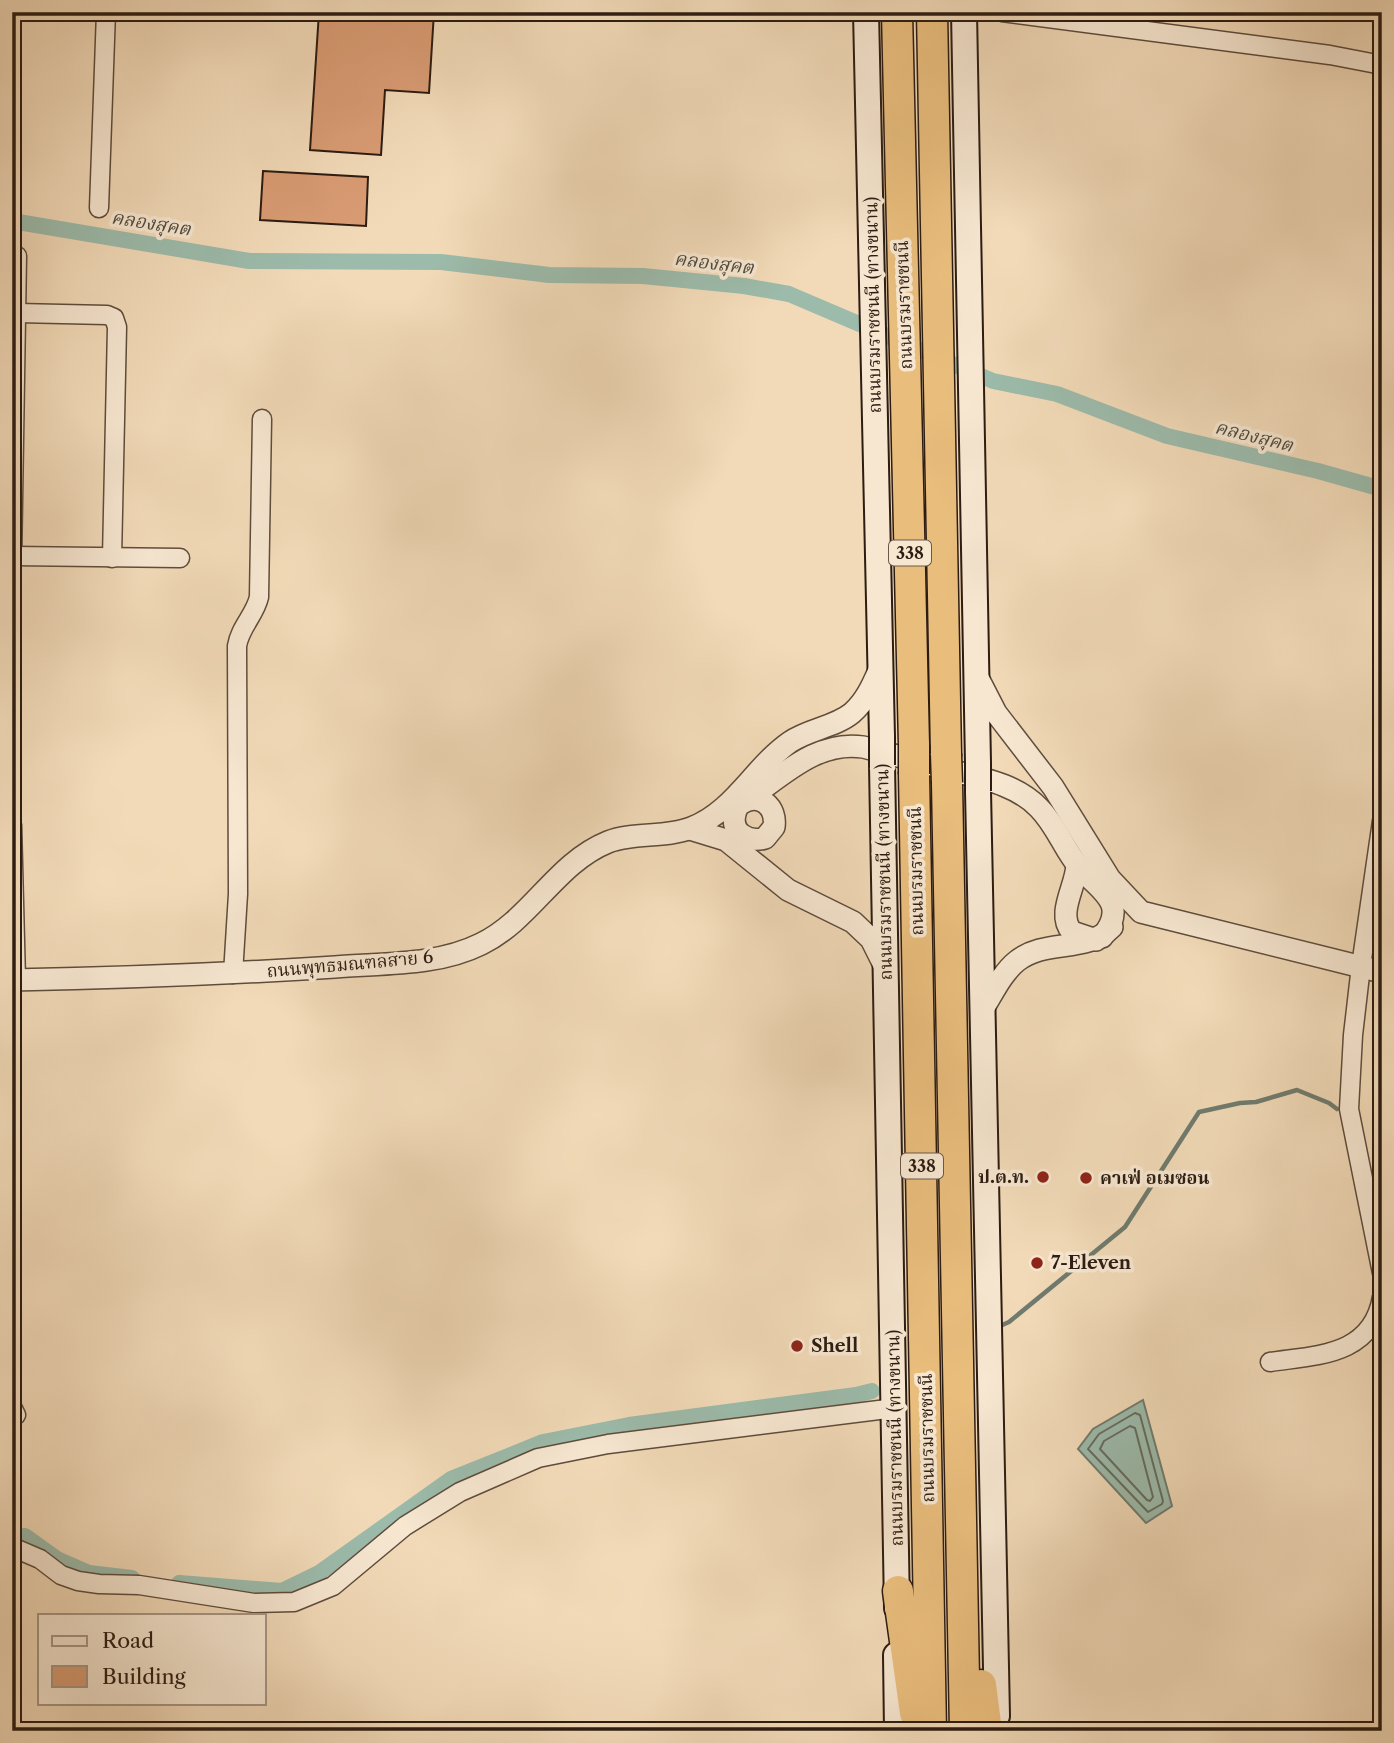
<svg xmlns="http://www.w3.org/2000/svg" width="1394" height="1743" font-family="'Libre Caslon Text','Noto Serif Thai',serif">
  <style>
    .water { fill: #9cbbab; stroke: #6f7b6e; stroke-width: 2 }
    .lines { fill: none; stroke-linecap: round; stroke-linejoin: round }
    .shore { stroke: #646c5e; stroke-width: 2 }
    .stream { stroke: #6f7b6e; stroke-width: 4.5 }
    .canal { stroke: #9cbbab; stroke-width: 16 }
    .building { fill: #d99c74; stroke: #2c1c12; stroke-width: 2 }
    .minor-casing { stroke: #5e4c3c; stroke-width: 21 }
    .tertiary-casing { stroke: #5e4c3c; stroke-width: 24 }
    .secondary-casing { stroke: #2c1c12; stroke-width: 28 }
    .trunk-casing { stroke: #2c1c12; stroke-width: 33 }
    .minor { stroke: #f7e7d1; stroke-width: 18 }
    .tertiary { stroke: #f7e7d1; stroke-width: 21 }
    .secondary { stroke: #f7e7d1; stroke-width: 24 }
    .trunk { stroke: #e9bd7c; stroke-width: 30 }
    .secondary-bridge-casing { stroke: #2c1c12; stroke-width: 28; stroke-linecap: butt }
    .trunk-bridge-casing { stroke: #2c1c12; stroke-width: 33; stroke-linecap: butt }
    .secondary-bridge { stroke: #f7e7d1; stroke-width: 24 }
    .trunk-bridge { stroke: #e9bd7c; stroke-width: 30 }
    .poi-dot { fill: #8f2418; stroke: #f7e7d1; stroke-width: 2.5 }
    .labels { text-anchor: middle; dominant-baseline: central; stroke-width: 7; stroke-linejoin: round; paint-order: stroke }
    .shield { fill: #f7e7d1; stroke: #69594b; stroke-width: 2 }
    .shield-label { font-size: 16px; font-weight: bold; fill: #2c1c12 }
    .street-label { font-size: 18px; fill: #2c1c12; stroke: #f7e7d1 }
    .poi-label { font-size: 18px; font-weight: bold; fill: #2c1c12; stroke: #f7e7d1; text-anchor: start }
    .water-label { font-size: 19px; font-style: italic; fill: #4e4c40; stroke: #f7e7d1 }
  </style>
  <rect width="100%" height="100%" fill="#f2dab8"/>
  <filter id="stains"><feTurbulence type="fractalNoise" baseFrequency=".00286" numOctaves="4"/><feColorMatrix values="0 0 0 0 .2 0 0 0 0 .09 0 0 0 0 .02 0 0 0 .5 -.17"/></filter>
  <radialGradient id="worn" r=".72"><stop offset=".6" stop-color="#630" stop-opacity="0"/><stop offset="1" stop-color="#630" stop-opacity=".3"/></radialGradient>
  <polygon class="water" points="1143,1400 1172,1506 1146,1523 1078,1449 1093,1429"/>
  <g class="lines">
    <g class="shore">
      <polygon points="1135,1413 1140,1415 1163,1501 1162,1504 1148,1512 1088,1449 1099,1434"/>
      <polygon points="1130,1426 1135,1428 1153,1497 1150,1501 1147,1500 1100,1449 1104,1441"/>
    </g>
    <polyline class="stream" points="1000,1326 1009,1322 1125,1227 1199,1112 1240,1103 1256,1102 1297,1090 1329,1103 1337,1109"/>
    <g class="canal">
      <polyline points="12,221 249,261 441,262 549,275 643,276 744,286 789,294 993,381 1057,394 1167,436 1318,471 1382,489"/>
      <polyline points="12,1537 25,1536 57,1559 89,1573 132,1578"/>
      <polyline points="179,1583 282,1591 319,1573 451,1479 543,1442 629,1425 856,1395 872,1391"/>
    </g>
  </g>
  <g class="building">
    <polygon points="319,12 434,12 429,93 385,90 381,155 310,150"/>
    <polygon points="263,171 368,177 366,226 260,220"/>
  </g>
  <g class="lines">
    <defs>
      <g id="minor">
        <polyline points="1002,12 1330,55 1382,65"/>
        <polyline points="99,208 106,12"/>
        <polyline points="17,313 107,315 114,318 117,327 112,558"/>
        <polyline points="13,556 180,558"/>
        <polyline points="12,562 17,256"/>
        <polyline points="1382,821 1361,966 1353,1035 1349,1109 1382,1273"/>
        <polyline points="12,825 16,980"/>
        <path d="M233 974 238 894 237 646C240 627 255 615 259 597L262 419"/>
        <path d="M1270 1362C1317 1355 1372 1356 1382 1297"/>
        <polyline points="12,1407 16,1415"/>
        <polyline points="12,1547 40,1559 61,1575 78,1581 99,1584 139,1585 254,1603 294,1602 333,1586 405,1526 460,1492 538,1458 608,1444 895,1408"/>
      </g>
      <g id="tertiary">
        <polyline points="977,676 996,713 1053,787 1110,879 1141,912 1382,972"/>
        <path d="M747 800C782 776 817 740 863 747 890 754 918 761 946 769 979 778 1015 783 1039 808 1056 825 1064 849 1079 867 1099 890 1130 903 1102 937"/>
        <path d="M742 803C760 792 777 807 774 827L765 838C749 843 730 833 735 814 736 807 743 800 747 794"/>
        <polyline points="690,829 726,840 788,890 853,922 871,939 885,967"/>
        <path d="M1077 865C1076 887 1056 914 1072 932L1096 940"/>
        <path d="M12 980C120 978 227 974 335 967 383 963 437 966 481 944 531 920 556 863 608 842 634 832 665 838 691 828 734 812 754 767 790 742 809 729 835 727 852 713 866 701 873 684 880 668"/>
        <path d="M983 1009C993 993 1002 973 1017 961 1046 938 1086 954 1112 927"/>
      </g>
      <g id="secondary">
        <polyline points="866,12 882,737"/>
        <polyline points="964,12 978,763"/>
        <polyline points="882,765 897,1608"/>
        <polyline points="978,791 997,1716"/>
        <polyline points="896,1655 897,1731"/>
      </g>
      <g id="trunk">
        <polyline points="897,12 914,745"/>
        <polyline points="932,12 946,754"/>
        <polyline points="914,774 931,1731"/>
        <polyline points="947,783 965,1731"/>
        <polyline points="898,1591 915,1713"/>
        <polyline points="981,1685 987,1731"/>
      </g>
    </defs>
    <use href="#minor" class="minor-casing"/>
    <use href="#tertiary" class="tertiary-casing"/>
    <use href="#secondary" class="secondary-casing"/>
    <use href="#trunk" class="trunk-casing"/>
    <use href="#minor" class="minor"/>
    <use href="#tertiary" class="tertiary"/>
    <use href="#secondary" class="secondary"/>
    <use href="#trunk" class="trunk"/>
    <defs>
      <g id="secondary-bridge">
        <polyline points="882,737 882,765"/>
        <polyline points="978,763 978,791"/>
      </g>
      <g id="trunk-bridge">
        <polyline points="914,745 914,774"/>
        <polyline points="946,754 947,783"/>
      </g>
    </defs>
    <use href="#secondary-bridge" class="secondary-bridge-casing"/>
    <use href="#trunk-bridge" class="trunk-bridge-casing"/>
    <use href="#secondary-bridge" class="secondary-bridge"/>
    <use href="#trunk-bridge" class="trunk-bridge"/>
  </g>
  <g class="poi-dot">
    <circle cx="1043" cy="1177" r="7"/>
    <circle cx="1086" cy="1178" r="7"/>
    <circle cx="1037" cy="1263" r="7"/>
    <circle cx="797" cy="1346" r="7"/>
  </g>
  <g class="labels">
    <g class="shield">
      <rect x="889" y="540.5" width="42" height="25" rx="5"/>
      <rect x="901" y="1153.5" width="42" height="25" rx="5"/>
    </g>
    <g class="shield-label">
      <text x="910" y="553">338</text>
      <text x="922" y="1166">338</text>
    </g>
    <g class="street-label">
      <text transform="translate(873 305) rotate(-91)">ถนนบรมราชชนนี (ทางขนาน)</text>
      <text transform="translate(904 305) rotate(-92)">ถนนบรมราชชนนี</text>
      <text transform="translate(916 871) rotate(-91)">ถนนบรมราชชนนี</text>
      <text transform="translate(884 872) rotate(-91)">ถนนบรมราชชนนี (ทางขนาน)</text>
      <text transform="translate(350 964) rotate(-5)">ถนนพุทธมณฑลสาย 6</text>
      <text transform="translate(895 1438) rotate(-91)">ถนนบรมราชชนนี (ทางขนาน)</text>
      <text transform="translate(927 1438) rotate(-91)">ถนนบรมราชชนนี</text>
    </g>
    <g class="poi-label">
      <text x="1029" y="1177" text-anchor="end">ป.ต.ท.</text>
      <text x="1100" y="1178">คาเฟ่ อเมซอน</text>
      <text x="1051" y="1263">7-Eleven</text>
      <text x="811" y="1346">Shell</text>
    </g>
    <g class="water-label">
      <text transform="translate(151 223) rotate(9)">คลองสุคต</text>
      <text transform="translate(714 263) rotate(7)">คลองสุคต</text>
      <text transform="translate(1254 436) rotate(14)">คลองสุคต</text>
    </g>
  </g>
  <rect width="1394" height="1743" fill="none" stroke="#f2dab8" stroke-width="42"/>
  <rect x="14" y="14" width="1366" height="1715" fill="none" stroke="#2c1c12" stroke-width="3.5"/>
  <rect x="21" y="21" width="1352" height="1701" fill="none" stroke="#2c1c12" stroke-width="2"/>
  <rect x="38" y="1614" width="228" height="91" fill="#f7e7d1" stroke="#a69685" stroke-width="2"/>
  <rect x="52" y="1636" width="35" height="10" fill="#f7e7d1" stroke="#a69685" stroke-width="2"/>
  <text x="102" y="1648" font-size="21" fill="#2c1c12">Road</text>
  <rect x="52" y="1666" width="35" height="21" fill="#d99c74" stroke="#a69685" stroke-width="2"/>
  <text x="102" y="1684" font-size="21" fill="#2c1c12">Building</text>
  <rect width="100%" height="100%" filter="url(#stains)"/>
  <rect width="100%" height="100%" fill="url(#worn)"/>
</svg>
